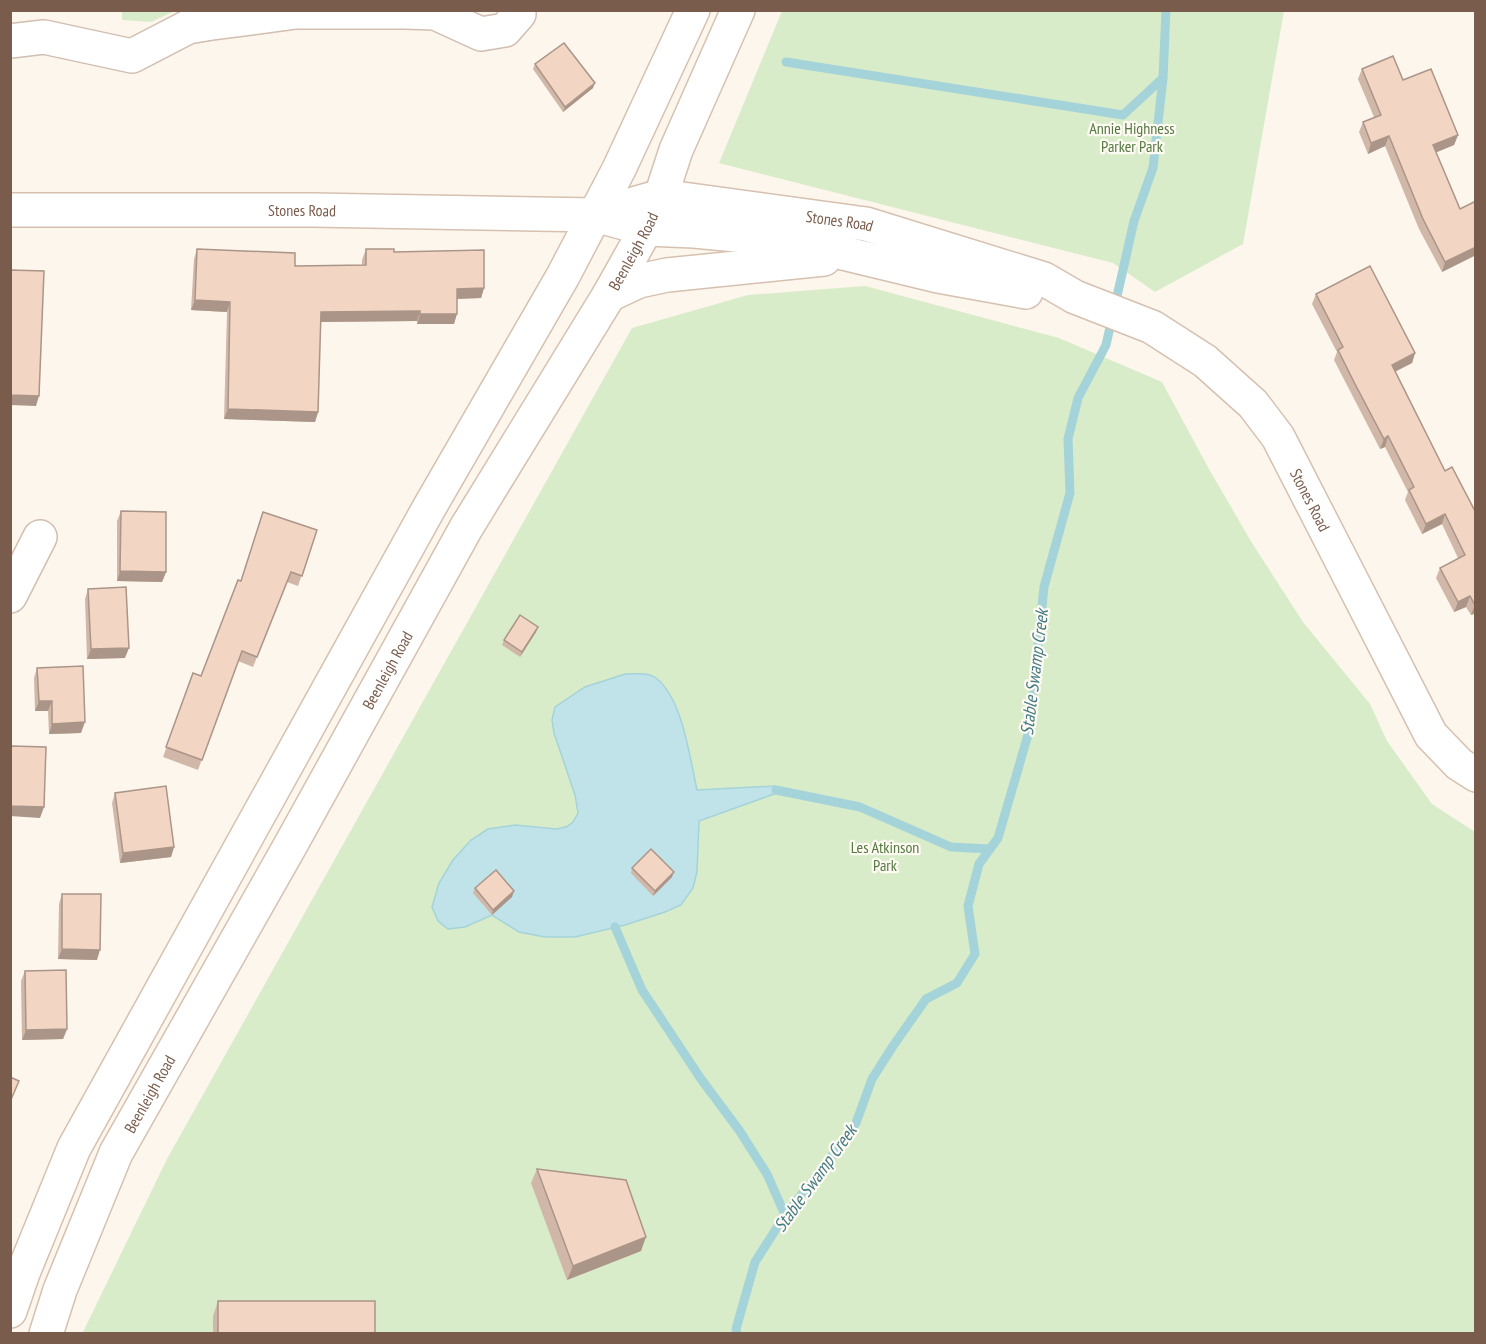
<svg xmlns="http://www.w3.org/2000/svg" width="1486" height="1344" font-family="'PT Sans Narrow',sans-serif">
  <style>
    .green { fill: #d8ecc9 }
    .water { fill: #bfe3e8; stroke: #a5d3da; stroke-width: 1.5 }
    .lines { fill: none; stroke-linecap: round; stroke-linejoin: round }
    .stream { stroke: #a5d3da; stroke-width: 9 }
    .street-casing { stroke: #d1beb0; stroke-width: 36 }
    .secondary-casing { stroke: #d6c0b0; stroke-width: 36 }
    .street { stroke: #fff; stroke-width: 33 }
    .secondary { stroke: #fff; stroke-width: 33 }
    .wall { fill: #d1b7a8 }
    .shaded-wall { fill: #aa9588 }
    .building { fill: #f3d5c3; stroke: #aa9588; stroke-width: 1.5 }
    .labels { text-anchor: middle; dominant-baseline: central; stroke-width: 4.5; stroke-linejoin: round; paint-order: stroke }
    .park-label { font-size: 16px; fill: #537a41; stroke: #fffaf3 }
    .street-label { font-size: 16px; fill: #7a5c4d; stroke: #fffaf3 }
    .water-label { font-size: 18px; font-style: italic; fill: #437c86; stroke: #fffaf3 }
  </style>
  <rect width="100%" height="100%" fill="#fdf6ec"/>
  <g class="green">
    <polygon points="122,11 122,10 175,11 151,22 122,20"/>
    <polygon points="782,11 1284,11 1243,244 1155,292 1113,263 719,163"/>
    <polygon points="865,286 1059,338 1162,382 1209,469 1252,543 1303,622 1370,704 1387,741 1432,804 1475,832 1475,1333 82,1334 167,1159 632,328 748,295"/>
  </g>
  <path class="water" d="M625 674C635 674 648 672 656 678 683 699 690 759 697 790L775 786 777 793 699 821 697 872 693 888 681 905 665 912 625 925 575 937H545L519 932 492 915 465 927 448 929 438 921 432 907 439 883 453 860 471 840 488 829 515 825 556 829 566 827 573 822 578 813 575 795 554 733 552 720 555 707 585 687Z"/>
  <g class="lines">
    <g class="stream">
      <polyline points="786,62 1123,115 1163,78"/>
      <polyline points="776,790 860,807 951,847 989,849"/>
      <polyline points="615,927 642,990 701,1079 739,1130 767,1174 785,1215"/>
      <polyline points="737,1334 736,1329 755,1262 785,1215 822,1169 856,1123 872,1079 893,1046 926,999 957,983 975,954 968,906 979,864 998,838 1030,728 1044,587 1070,493 1068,439 1078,398 1106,345 1134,221 1153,168 1163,78 1166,10"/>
    </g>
    <defs>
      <g id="street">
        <polyline points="205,24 296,12 405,12 435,13 481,34 505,30 519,14 519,10"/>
        <polyline points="10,41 44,37 132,56 188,27 205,24 203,10"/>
        <polyline points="10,596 40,537"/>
      </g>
      <g id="secondary">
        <path id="s1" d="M10 210H313L595 215 646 229 694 231 789 240 938 276 1026 292"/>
        <path id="s2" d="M595 215 661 196 866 224 1044 279 1075 297 1152 327 1205 361 1253 404 1278 437 1431 735 1459 764 1476 775"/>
        <polyline points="609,295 639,281 667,275 824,259"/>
        <polyline points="10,1311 23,1273 74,1148 429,508 563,276 619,169 693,10"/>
        <path id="s3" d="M46 1334 60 1290 116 1153 290 846 466 528 609 295 646 229 661 196 676 150 738 10"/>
      </g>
    </defs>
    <use href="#street" class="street-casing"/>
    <use href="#secondary" class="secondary-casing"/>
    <use href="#street" class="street"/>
    <use href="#secondary" class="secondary"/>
  </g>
  <g class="wall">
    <polygon points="535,64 593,88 563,112 533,69"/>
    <polygon points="1362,69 1403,80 1458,135 1454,145 1436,152 1460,209 1476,201 1476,255 1442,272 1419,229 1385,146 1368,154 1359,132 1363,122 1374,117 1358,79"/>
    <polygon points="197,249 295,266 362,265 362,260 366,249 394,252 484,288 481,298 457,299 454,324 417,324 417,321 320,322 318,412 315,422 224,419 227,312 191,310 194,259"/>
    <polygon points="1316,294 1415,353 1412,363 1395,372 1445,471 1476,513 1476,613 1471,615 1466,607 1454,612 1436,578 1440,568 1458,558 1442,524 1422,534 1405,500 1408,492 1385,447 1380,449 1334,360 1337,352 1312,304"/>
    <polygon points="121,511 166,572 162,582 117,581 117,521"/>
    <polygon points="317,530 298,586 287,582 253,667 238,661 198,770 163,757 193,673 201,676"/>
    <polygon points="88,589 125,658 87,659 85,599"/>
    <polygon points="536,632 520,657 502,645 504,640"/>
    <polygon points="37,668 81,733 49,734 48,711 35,711 34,678"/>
    <polygon points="115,793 174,847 171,857 120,863 112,803"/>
    <polygon points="632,868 672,877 653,896 631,873"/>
    <polygon points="475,888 512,897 492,915 473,893"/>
    <polygon points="62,894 97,960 58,959 59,904"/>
    <polygon points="25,971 67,1029 63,1039 22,1040 21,981"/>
    <polygon points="537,1169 641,1251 567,1280 531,1183"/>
    <polygon points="218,1301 375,1334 213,1334 213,1316"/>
  </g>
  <g class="shaded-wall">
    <polygon points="595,83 593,88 563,112 565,107"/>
    <polygon points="1458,135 1454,145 1430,155 1433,145"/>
    <polygon points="1389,136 1385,146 1368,154 1371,143"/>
    <polygon points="1476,247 1476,255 1442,272 1445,262"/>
    <polygon points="484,288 481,298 454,299 457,289"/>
    <polygon points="195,300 230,302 227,312 191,310"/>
    <polygon points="420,311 417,321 317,322 321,312"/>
    <polygon points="420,314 457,314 454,324 417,324"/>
    <polygon points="1415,353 1412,363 1388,375 1392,365"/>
    <polygon points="10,395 39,396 36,406 10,405"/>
    <polygon points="228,409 318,412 315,422 224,419"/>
    <polygon points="1388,436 1385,447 1380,449 1384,439"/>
    <polygon points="1445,514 1442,524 1422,534 1426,524"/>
    <polygon points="120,571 166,572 162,582 117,581"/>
    <polygon points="1470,596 1466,607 1454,612 1458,602"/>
    <polygon points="1476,605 1476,613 1471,615 1475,605"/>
    <polygon points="538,627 536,632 520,657 522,652"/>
    <polygon points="129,648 125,658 87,659 91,649"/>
    <polygon points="39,701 52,701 48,711 35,711"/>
    <polygon points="85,722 81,733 49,734 52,724"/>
    <polygon points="10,806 44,807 40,818 10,816"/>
    <polygon points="174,847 171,857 120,863 123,853"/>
    <polygon points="674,872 672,877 653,896 655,891"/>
    <polygon points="514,891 512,897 492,915 493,910"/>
    <polygon points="62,949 100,950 97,960 58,959"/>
    <polygon points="67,1029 63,1039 22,1040 26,1030"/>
    <polygon points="646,1237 641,1251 567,1280 573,1266"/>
  </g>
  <g class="building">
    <polygon points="564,43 595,83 565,107 535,64"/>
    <polygon points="1393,56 1403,80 1431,69 1458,135 1433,145 1460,209 1476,201 1476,247 1445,262 1423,219 1389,136 1371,143 1363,122 1381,115 1362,69"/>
    <polygon points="197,249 295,253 295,266 366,265 366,249 394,249 394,252 484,250 484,288 457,289 457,314 420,314 420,311 321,312 318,412 228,409 230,302 195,300"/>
    <polygon points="1370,266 1415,353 1392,365 1445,471 1452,467 1476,513 1476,605 1475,605 1470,596 1458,602 1440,568 1465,555 1445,514 1426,524 1409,490 1414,487 1388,436 1384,439 1355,384 1338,350 1343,347 1316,294"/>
    <polygon points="10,270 44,271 39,396 10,395"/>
    <polygon points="121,511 166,512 166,572 120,571"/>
    <polygon points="263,512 317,530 302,576 291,572 257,657 242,651 202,760 166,747 193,673 201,676 238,580 241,581"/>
    <polygon points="126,587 129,648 91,649 88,589"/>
    <polygon points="520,615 538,627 522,652 504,640"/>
    <polygon points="83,666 85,722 52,724 52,701 39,701 37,668"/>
    <polygon points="11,746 46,747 44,807 10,806"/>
    <polygon points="166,786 174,847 123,853 115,793"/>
    <polygon points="651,849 674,872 655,891 632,868"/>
    <polygon points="496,870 514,891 493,910 475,888"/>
    <polygon points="62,894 101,894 100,950 62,949"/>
    <polygon points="66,970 67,1029 26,1030 25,971"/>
    <polygon points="10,1077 19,1081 10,1102"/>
    <polygon points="537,1169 626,1180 646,1237 573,1266"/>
    <rect x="218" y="1301" width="157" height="33"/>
  </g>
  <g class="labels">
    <g class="park-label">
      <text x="1132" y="128">Annie Highness<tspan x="1132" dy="18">Parker Park</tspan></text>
      <text x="885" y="847">Les Atkinson<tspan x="885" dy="18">Park</tspan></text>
    </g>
    <g class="street-label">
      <text stroke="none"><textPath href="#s1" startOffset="292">Stones Road</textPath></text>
      <text stroke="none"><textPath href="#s2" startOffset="249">Stones Road</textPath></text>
      <text stroke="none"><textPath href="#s3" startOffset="1234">Beenleigh Road</textPath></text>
      <text stroke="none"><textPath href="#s2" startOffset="820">Stones Road</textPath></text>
      <text stroke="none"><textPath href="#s3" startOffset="748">Beenleigh Road</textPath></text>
      <text stroke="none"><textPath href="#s3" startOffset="262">Beenleigh Road</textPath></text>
    </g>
    <g class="water-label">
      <text transform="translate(1034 672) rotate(-83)">Stable Swamp Creek</text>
      <text transform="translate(815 1178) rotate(-54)">Stable Swamp Creek</text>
    </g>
  </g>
  <rect width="1486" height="1344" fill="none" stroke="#7a5c4d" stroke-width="24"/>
</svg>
